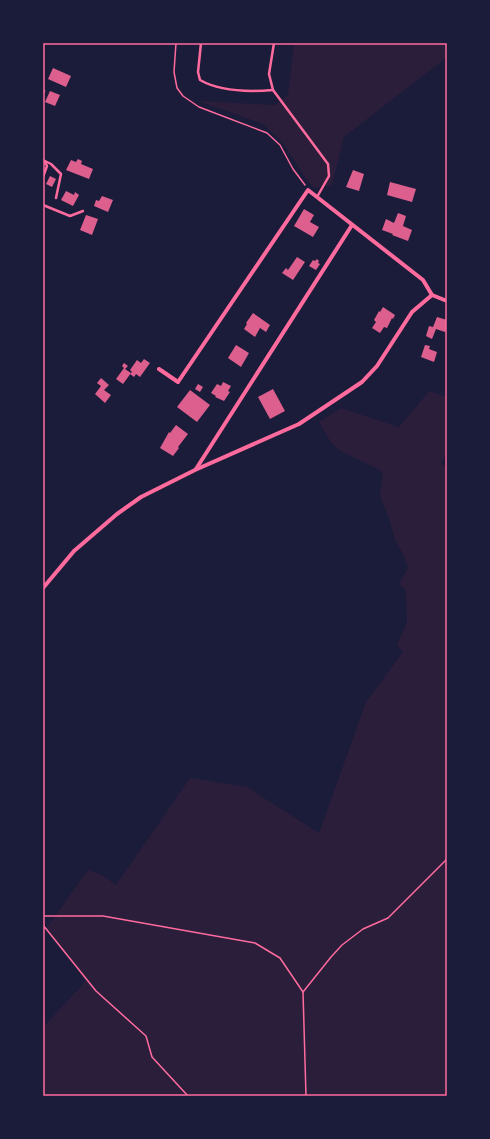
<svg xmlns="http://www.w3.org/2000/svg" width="490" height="1139" font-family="Quicksand,sans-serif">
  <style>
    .green { fill: #2a1e3b }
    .building { fill: #dd5f8e }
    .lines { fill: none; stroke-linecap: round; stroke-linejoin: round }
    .path { stroke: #ff6b9d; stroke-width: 1.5 }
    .service { stroke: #ff6b9d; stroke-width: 2.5 }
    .minor { stroke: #ff6b9d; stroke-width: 4 }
    .neatline { fill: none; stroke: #ff6b9d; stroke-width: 1.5 }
  </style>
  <rect width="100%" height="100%" fill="#1b1b3a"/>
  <g class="green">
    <polygon points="294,43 447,43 447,57 344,137 332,185 314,188 306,179 283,143 263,124 198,101 275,105 288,95"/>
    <polygon points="429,391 447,397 447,453 441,463 447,468 447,1096 43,1096 43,1027 85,982 74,963 46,929 88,870 102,875 116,885 190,778 247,787 319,833 366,702 403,652 397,645 407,622 406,590 399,584 408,568 402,552 395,540 389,518 381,499 380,492 383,476 380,470 340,451 330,441 319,422 341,408 399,427"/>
  </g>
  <g class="building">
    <polygon points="53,68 71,76 66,87 48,79"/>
    <polygon points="50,91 60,95 55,106 45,102"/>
    <polygon points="78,159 82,161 81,164 93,169 89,179 66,170 71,160 76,162"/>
    <polygon points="353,170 364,174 359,191 346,187"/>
    <polygon points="50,176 56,179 52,187 46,184"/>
    <polygon points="390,182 416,189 412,202 387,195"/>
    <polygon points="66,191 74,195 75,192 79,195 73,206 61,200"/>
    <polygon points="102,196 113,200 108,212 94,206 96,200 99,201"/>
    <polygon points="304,209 314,215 310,222 319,227 313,237 294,226"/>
    <polygon points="398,213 406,216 403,226 412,230 408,241 392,235 393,234 382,230 386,219 394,223"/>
    <polygon points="86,215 98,219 92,235 80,230"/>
    <polygon points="297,257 305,262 293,280 282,273 286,268 288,270"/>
    <polygon points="317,259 319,261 318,263 320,264 316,270 309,266 313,260 315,261"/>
    <polygon points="383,307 395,315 393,319 392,318 387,328 384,327 380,333 372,328 376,322 374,320 379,311 380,312"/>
    <polygon points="253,313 270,325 266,332 260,328 255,337 244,329 247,324 246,323"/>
    <polygon points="437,317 447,320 447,327 445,332 436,329 432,339 426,336 429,326 433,327"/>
    <polygon points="236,345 249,353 241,367 228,358"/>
    <polygon points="425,345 430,346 429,349 437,352 434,362 421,357"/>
    <polygon points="144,359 150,363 140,377 136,374 134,377 130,374 132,372 130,370 137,360 141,363"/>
    <polygon points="124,363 128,366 125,369 131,373 123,384 116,379 124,368 122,366"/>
    <polygon points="101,378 109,385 104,390 111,395 105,403 95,394 101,386 97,383"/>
    <polygon points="223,382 231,386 228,391 230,392 224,401 215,397 216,396 211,393 217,384 221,386"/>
    <polygon points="198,384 203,387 200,392 195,389"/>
    <polygon points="273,389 285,411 270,419 258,397"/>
    <polygon points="190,390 210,405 197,422 177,407"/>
    <polygon points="176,425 188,434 178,447 179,448 173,456 160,448 169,432 170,433"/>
  </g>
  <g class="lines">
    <g class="path">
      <polyline points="176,43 174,72 177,88 183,96 199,107 267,133 280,145 293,169 305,185"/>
      <polyline points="43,916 103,916 255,943 280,958 303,992 306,1096"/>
      <polyline points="43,925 96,991 146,1036 152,1057 188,1096"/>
      <polyline points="303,992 331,957 342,945 363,929 388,918 447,859"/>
    </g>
    <g class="service">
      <path d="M201 43 198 72 200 80C221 92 249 92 273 90"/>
      <polyline points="274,43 269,74 273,90 328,164 329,176 317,197"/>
      <polyline points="43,93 44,91"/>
      <polyline points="43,160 51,164 61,174 56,198"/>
      <polyline points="43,177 47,166 45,162"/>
      <polyline points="43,205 70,216 83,211"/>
    </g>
    <g class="minor">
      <polyline points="159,369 178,382 308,190 423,280 432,295 447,301"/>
      <polyline points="196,469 352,225"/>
      <polyline points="43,588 74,551 117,514 141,497 195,470 299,424 362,382 377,366 412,312 432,295"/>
    </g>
  </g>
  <rect width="490" height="1139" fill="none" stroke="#1b1b3a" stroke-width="88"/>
  <rect x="44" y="44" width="402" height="1051" class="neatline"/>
</svg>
